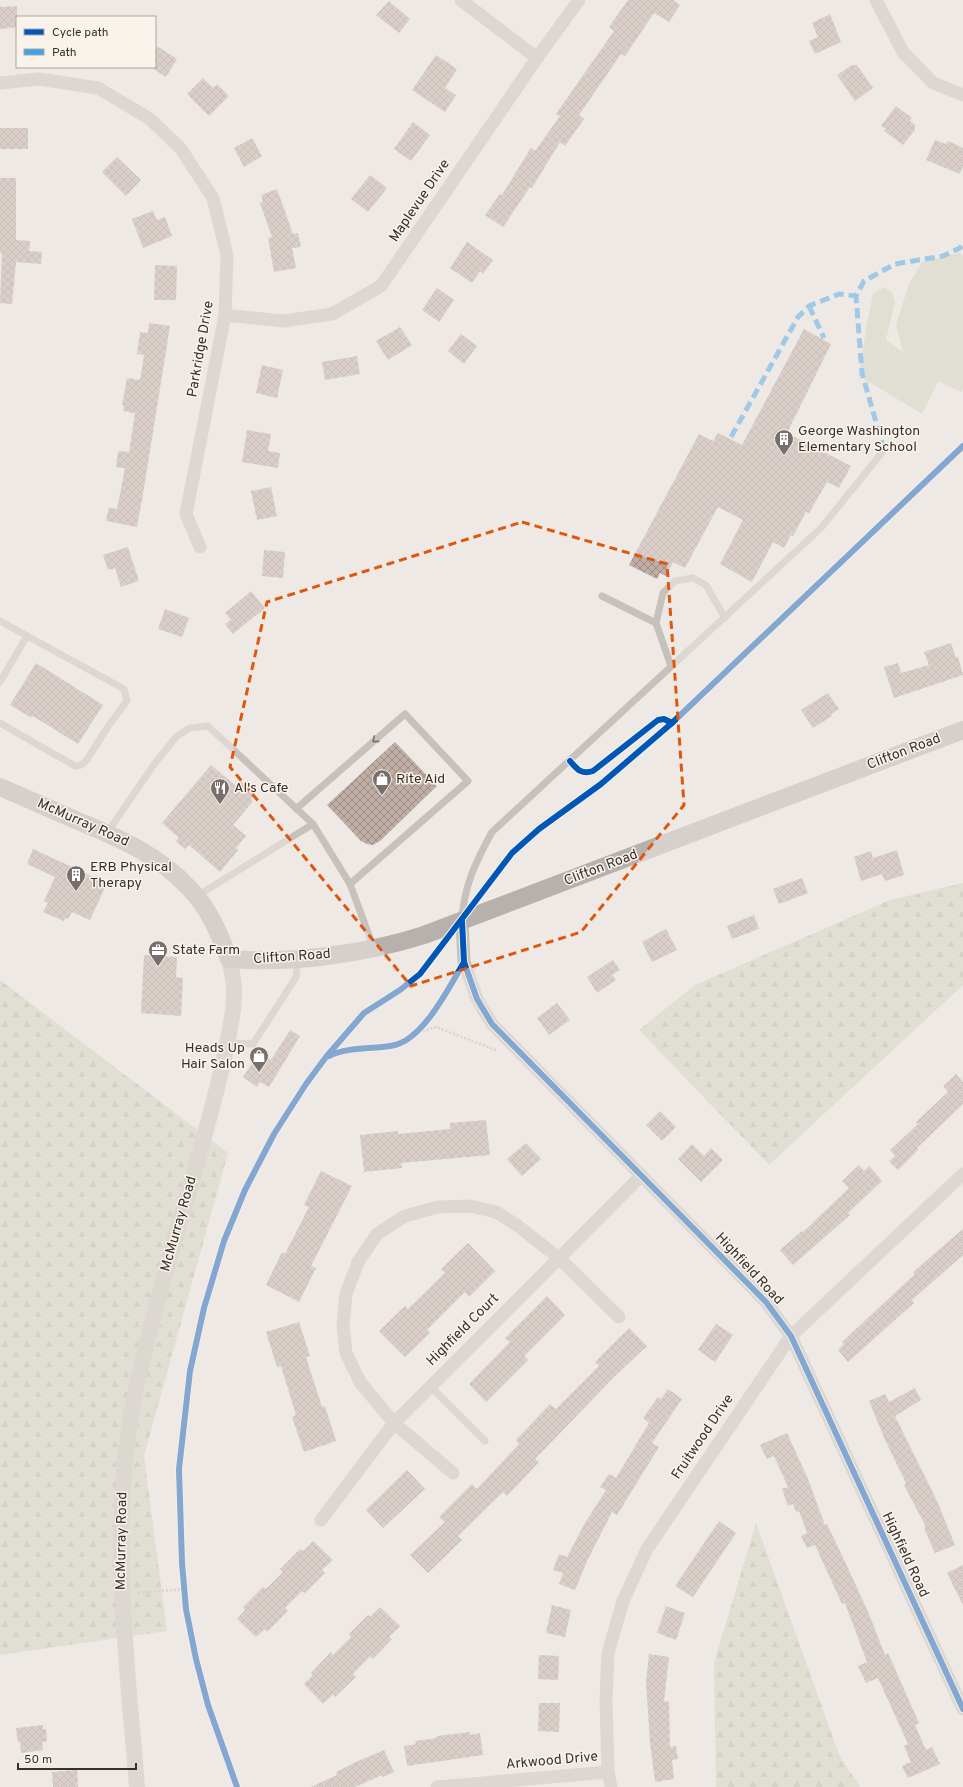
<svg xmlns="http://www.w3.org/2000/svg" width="963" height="1787" font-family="Overpass,sans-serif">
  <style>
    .forest { fill: url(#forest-firs) }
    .park { fill: #d0d2bf }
    .building { fill: url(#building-cross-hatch) }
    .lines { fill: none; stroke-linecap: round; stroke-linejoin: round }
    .path { stroke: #bfb9b5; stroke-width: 2.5; stroke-dasharray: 2 2; stroke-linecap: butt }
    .service { stroke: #c7c1bc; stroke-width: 7 }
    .minor { stroke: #c7c1bc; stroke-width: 13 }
    .tertiary { stroke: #c7c1bc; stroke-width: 16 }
    .secondary { stroke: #b7b1ad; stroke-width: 18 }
    .quiet { stroke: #3fa3eb; stroke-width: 5; stroke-dasharray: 10 5; stroke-linecap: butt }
    .cycleway-casing { stroke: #f9f3ec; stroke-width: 8 }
    .cycleway { stroke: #0057b8; stroke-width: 6 }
    .oneway { stroke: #78706c }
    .marked { fill: none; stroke: #df570e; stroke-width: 3; stroke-dasharray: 8 5; stroke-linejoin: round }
    .labels { text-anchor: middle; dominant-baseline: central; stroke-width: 3; stroke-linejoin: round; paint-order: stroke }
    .street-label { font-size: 14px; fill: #382e2b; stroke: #f9f3ec }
    .poi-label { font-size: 14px; fill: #382e2b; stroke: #f9f3ec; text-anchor: start }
  </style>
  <defs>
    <pattern id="forest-firs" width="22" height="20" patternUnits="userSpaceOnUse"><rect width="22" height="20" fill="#d0d2bf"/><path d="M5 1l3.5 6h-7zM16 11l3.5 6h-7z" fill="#b3b5a4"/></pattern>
    <pattern id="building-cross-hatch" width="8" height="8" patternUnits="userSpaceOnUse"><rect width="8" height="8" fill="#c0ada6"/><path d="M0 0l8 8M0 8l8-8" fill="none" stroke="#9d8d87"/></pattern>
  </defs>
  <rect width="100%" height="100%" fill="#eee9e4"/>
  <g class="forest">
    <polygon points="963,883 963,985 769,1165 639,1030 695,985 890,900"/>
    <polygon points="0,980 228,1153 144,1456 167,1631 0,1655"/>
    <polygon points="756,1523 840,1757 860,1787 716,1787 714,1663"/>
  </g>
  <polygon class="park" points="959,253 963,255 963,389 961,392 938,381 922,414 859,376 866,329 873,294 883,287 892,292 895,302 886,340 904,353 902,348 896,325 909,284 922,262"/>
  <g class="building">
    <polygon points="628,0 673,0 680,5 669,22 654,13 625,56 621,54 579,115 584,119 565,146 560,142 532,188 530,187 503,227 485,215 500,194 502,195 531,148 535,151 560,116 556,114 614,31 609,27"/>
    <polygon points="389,1 410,19 399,33 376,15"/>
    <polygon points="17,6 17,27 0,29 0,7"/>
    <polygon points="830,14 841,42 815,54 809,41 818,37 812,23"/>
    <polygon points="155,45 177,59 166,77 152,68 155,67"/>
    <polygon points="436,55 457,69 445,88 456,95 445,112 412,90"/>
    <polygon points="852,65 857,65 873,88 855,101 837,75"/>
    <polygon points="203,78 213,88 217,84 229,96 209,116 187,94"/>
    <polygon points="896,106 912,118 910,121 915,125 915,130 903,145 884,131 886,129 881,126"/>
    <polygon points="413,122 430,135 411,161 394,149"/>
    <rect x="0" y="128" width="28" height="21"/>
    <polygon points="252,138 262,156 244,167 234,148"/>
    <polygon points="935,140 946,144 948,141 963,148 963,166 960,174 926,160"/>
    <polygon points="117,157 141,180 126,196 102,172"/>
    <polygon points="370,175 387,188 368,212 351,199"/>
    <polygon points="0,178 16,178 16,240 30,241 29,251 42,252 41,264 16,262 12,304 0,303 2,253 0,253"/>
    <polygon points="277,189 293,234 298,233 301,247 292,248 296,268 274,272 268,238 272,237 260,203 263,202 261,195"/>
    <polygon points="153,211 157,220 165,217 172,236 143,248 132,219"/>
    <polygon points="467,242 493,260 483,274 480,271 472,283 450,268"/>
    <polygon points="155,265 177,266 176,300 154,300"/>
    <polygon points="437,288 454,300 439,322 422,310"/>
    <polygon points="149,323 170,326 143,494 137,527 106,521 109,507 117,509 125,468 116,467 118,451 129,452 135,413 123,411 124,405 122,405 127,378 140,380 144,355 137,354 140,332 148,333"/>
    <polygon points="400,327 412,345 388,360 376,341"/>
    <polygon points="804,329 831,344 787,433 851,466 839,488 827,482 809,513 806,512 793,536 791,535 784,548 773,542 752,582 720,564 743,520 718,507 685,568 673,562 666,576 660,573 657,579 629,565 699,434 713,441 718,433 742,445"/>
    <polygon points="461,334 477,346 464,364 448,351"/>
    <polygon points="357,356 360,374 325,380 322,362"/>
    <polygon points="262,365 283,370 277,398 256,393"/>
    <polygon points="247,430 271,434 268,451 280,453 278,468 242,462"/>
    <polygon points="271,487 277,516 257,520 251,491"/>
    <polygon points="128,547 139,581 121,587 115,568 108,570 103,555"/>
    <polygon points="264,550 285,552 283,578 262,576"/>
    <polygon points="251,591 265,608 233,634 225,624 231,620 225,613"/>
    <polygon points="165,609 189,618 182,637 158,629"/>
    <polygon points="951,643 956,658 958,657 963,675 894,698 884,667 898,663 901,673 929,665 924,652"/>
    <polygon points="36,663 103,705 78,744 33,716 32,718 10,705"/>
    <polygon points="828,693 839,709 831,714 832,716 813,728 801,710"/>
    <polygon points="395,742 437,786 380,841 373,845 367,844 361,841 327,805"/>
    <polygon points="211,765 236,786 240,781 255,794 251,799 253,801 233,825 246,836 236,848 238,850 220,872 189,845 185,849 176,841 179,838 162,823"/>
    <polygon points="33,849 107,883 90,920 72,912 68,919 65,918 64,921 43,912 48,903 44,901 55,877 27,864"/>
    <polygon points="897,850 904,875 885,881 882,874 861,881 854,857 871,851 873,858"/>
    <polygon points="802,878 808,893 779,904 773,889"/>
    <polygon points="754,915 759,929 732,939 727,926"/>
    <polygon points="666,929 677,950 652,962 642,942"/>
    <polygon points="144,955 177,957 176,977 183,978 181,1016 141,1013"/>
    <polygon points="613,960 620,970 612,975 616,980 597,993 587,977"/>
    <polygon points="557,1003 570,1020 549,1035 537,1018"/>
    <polygon points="290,1030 300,1036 269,1087 260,1082 257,1087 243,1077 259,1053 271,1060"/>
    <polygon points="956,1074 963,1082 963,1104 917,1148 918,1150 898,1170 889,1161 895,1156 890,1150 918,1124 916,1122 948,1092 943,1086"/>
    <polygon points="660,1111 676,1127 662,1141 646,1125"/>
    <polygon points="486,1120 490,1155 401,1163 402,1168 364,1172 360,1135 398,1131 398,1134 450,1129 450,1123"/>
    <polygon points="526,1143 541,1159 522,1176 507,1159"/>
    <polygon points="692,1144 704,1156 711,1148 723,1160 701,1182 678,1159"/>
    <polygon points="859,1165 864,1171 869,1166 882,1181 848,1213 850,1215 793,1265 780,1250 802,1231 803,1232 849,1188 842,1181"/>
    <polygon points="321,1171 352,1186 311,1266 316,1268 299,1302 266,1285 282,1252 285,1254 309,1207 304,1205"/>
    <polygon points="963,1229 963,1255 912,1300 914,1303 848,1362 838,1350 844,1344 842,1342 915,1274 913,1272"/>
    <polygon points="468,1243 495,1271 469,1297 465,1292 427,1330 430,1333 405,1357 379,1331 405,1306 408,1309 445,1273 441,1269"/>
    <polygon points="547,1296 565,1315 524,1356 528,1360 486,1402 469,1384 510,1342 505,1338"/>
    <polygon points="299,1322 310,1356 306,1357 322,1407 325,1406 336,1441 304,1452 292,1417 296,1415 281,1366 277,1367 266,1332"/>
    <polygon points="716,1324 733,1335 715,1362 698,1350"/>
    <polygon points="629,1328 647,1346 615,1376 535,1459 539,1462 507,1496 503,1492 458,1536 462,1540 428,1573 410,1555 445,1522 439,1517 472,1484 477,1489 519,1444 516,1440 550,1404 556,1409 599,1366 595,1362"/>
    <polygon points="915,1388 921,1400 895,1416 937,1501 955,1545 935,1553 924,1528 926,1527 904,1485 906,1483 886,1442 869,1401 885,1394 889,1402"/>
    <polygon points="668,1389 682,1399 652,1443 659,1447 617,1515 612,1512 587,1561 575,1590 559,1584 563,1573 553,1570 559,1554 567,1557 585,1523 606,1490 600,1487 609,1474 616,1478 649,1423 643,1418 658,1397 661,1399"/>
    <polygon points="787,1433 808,1479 825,1525 827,1524 847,1566 869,1614 885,1655 888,1653 919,1723 915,1725 926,1750 932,1747 940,1764 908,1778 902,1766 911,1762 904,1746 908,1744 878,1678 866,1683 858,1666 867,1662 845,1603 842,1604 815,1545 807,1548 801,1536 807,1533 799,1511 796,1512 793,1504 788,1506 782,1489 788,1487 774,1456 767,1459 760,1445"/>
    <polygon points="407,1470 425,1489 383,1528 366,1510"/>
    <polygon points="719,1521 736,1533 693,1597 675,1586"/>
    <polygon points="313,1541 333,1560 322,1570 325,1573 305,1593 302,1591 285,1608 288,1611 267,1632 265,1629 256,1637 237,1619 245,1610 243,1607 263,1587 266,1589 283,1572 280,1569 300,1549 303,1551"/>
    <polygon points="963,1565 963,1605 947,1573"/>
    <polygon points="552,1605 571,1610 565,1637 546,1633"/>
    <polygon points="666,1606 685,1613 676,1640 657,1633"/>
    <polygon points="380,1607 400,1626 389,1637 392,1639 373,1659 370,1656 353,1674 356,1677 335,1697 333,1694 323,1704 304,1684 313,1675 311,1673 331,1652 333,1655 351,1637 349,1634 368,1615 370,1617"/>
    <polygon points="649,1654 669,1657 664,1702 669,1701 670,1747 676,1746 678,1759 672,1760 674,1779 655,1782 650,1743 646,1682"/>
    <polygon points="539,1655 559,1656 558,1680 538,1679"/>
    <polygon points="539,1703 560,1703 559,1732 538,1731"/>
    <polygon points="43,1725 43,1729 46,1729 47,1741 42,1742 43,1750 21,1753 20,1741 18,1742 16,1728"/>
    <polygon points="470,1732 470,1735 480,1733 483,1755 407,1766 404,1746 416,1744 415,1741 437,1738 437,1736"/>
    <polygon points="384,1750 394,1772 383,1777 382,1775 355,1787 311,1787 337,1775 336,1772 356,1762"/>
    <polygon points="77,1770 78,1787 53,1787 52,1772"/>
  </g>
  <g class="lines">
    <g class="path">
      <polyline points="415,1033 436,1027 496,1050"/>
      <polyline points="138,1593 184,1589"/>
    </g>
    <g class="service">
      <polyline points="602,596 656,623"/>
      <polyline points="0,621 124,689 127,701 109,725 86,761 81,765 75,766 0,723"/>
      <polyline points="671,666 656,623 663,593 675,581 693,578 706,585 725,618"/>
      <polyline points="0,682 27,636"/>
      <polyline points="296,809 405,714 468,781 350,884 374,949"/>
      <polyline points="107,833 155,763 177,736 190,728 208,726 313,824"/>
      <polyline points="197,896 313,824 350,884"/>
      <path d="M462 919C464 886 476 861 492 832L821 528 884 450"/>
      <polyline points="228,1043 253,1044 296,977 298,960"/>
      <polyline points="430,1386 485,1441"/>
    </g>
    <g class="minor">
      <polyline points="461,0 537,58"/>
      <polyline points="876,0 903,52 933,83 963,95"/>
      <polyline points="0,83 39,79 98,88 150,119 181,149 213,198 227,255 225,315 186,514 200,547"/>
      <polyline points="225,315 283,321 332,314 381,286 537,58 579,0"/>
      <polyline points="462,921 464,962 477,999 492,1024 766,1302 791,1336 963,1709"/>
      <polyline points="453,1473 394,1423 360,1382 346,1353 343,1325 346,1294 358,1262 377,1234 405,1216 438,1207 470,1206 496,1212 518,1226 559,1258 619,1317"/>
      <polyline points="321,1520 394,1423 642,1175"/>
      <polyline points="437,1787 608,1772"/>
      <polyline points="611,1787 608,1772 606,1700 608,1653 623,1601 647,1549 791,1336 963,1174"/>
    </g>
    <path class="tertiary" d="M137 1787C127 1659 109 1531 133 1403 149 1324 173 1247 195 1170 207 1125 221 1080 229 1034 231 1022 234 1009 234 997 235 984 232 971 229 959"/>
    <path class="secondary" d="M0 787C26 798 52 810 78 821 119 838 159 855 189 888 209 908 219 933 229 959 291 964 365 954 424 935L963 730"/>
    <g class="quiet">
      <polyline points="809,306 824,338"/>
      <polyline points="731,437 798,317 809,306 839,294 856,296"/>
      <polyline points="884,450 862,373 856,296 864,281 895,264 943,256 960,248 963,244"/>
    </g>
    <defs>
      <g id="cycleway">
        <path d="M570 761C577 769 581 775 593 771L658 720 664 719 672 723"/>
        <polyline points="462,921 464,962 477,999 492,1024 766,1302 791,1336 963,1709"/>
        <path d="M329 1056C349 1046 373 1050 395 1045 424 1038 450 986 464 962"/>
        <polyline points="237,1787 208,1705 196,1659 186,1609 182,1563 179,1469 190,1371 204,1308 224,1241 245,1190 274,1134 306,1084 326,1057 364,1013 400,990 420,974 512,853 539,829 601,784 672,723 963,446"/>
      </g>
    </defs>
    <use href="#cycleway" class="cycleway-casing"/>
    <use href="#cycleway" class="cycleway"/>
  </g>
  <defs><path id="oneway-chevron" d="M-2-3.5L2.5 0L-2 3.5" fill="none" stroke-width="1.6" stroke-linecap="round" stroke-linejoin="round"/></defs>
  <use class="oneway" href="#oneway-chevron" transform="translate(375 740) rotate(139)"/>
  <path d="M0 0H963V1787H0ZM522 522 667 564 684 805 581 932 411 986 230 767 267 602Z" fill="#eee9e4" fill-opacity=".55" fill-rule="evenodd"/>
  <path class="marked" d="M522 522 667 564 684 805 581 932 411 986 230 767 267 602Z"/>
  <defs>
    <symbol id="building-pin" viewBox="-11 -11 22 30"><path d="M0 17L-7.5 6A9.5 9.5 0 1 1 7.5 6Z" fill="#786f6c" stroke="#f9f3ec"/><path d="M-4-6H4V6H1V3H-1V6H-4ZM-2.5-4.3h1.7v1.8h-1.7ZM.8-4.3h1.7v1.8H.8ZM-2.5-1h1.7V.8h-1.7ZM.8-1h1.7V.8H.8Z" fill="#fff"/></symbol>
    <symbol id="shop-pin" viewBox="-11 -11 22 30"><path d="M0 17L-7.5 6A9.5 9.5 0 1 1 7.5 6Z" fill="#786f6c" stroke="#f9f3ec"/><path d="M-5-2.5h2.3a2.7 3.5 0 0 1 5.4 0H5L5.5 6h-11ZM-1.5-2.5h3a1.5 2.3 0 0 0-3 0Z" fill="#fff"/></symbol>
    <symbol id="restaurant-pin" viewBox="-11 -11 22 30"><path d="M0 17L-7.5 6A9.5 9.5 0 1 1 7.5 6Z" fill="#786f6c" stroke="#f9f3ec"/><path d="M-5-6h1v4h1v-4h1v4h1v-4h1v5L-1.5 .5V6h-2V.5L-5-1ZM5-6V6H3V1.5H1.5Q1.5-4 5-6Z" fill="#fff"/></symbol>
    <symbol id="office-pin" viewBox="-11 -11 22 30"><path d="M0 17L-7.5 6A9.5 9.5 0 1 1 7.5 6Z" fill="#786f6c" stroke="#f9f3ec"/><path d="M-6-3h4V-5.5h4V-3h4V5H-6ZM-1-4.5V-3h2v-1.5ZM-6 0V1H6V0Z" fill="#fff"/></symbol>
  </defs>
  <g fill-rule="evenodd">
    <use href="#building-pin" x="773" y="428" width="22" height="30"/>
    <use href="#shop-pin" x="371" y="768" width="22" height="30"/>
    <use href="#restaurant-pin" x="209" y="777" width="22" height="30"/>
    <use href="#building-pin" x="65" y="864" width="22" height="30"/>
    <use href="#office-pin" x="147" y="939" width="22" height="30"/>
    <use href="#shop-pin" x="248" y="1045" width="22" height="30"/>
  </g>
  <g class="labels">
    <g class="street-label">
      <text transform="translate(420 201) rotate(-56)">Maplevue Drive</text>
      <text transform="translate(201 349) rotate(-80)">Parkridge Drive</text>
      <text transform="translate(904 752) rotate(-21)">Clifton Road</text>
      <text transform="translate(83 823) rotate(24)">McMurray Road</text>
      <text transform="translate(601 868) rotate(-21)">Clifton Road</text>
      <text transform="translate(292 957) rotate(-4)">Clifton Road</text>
      <text transform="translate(179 1224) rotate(-74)">McMurray Road</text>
      <text transform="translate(749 1269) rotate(47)">Highfield Road</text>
      <text transform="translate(463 1330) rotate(-45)">Highfield Court</text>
      <text transform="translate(703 1437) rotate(-56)">Fruitwood Drive</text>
      <text transform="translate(122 1541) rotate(-89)">McMurray Road</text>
      <text transform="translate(905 1555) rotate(65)">Highfield Road</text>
      <text transform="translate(552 1761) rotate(-5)">Arkwood Drive</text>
    </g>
    <g class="poi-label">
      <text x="798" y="431">George Washington<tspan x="798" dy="16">Elementary School</tspan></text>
      <text x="396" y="779">Rite Aid</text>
      <text x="234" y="788">Al's Cafe</text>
      <text x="90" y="867">ERB Physical<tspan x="90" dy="16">Therapy</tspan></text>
      <text x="172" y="950">State Farm</text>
      <text x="245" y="1048" text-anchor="end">Heads Up<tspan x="245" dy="16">Hair Salon</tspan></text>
    </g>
  </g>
  <rect x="16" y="16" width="140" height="52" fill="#f9f3ec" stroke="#aca49f"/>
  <rect x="24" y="29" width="20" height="6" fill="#0057b8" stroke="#aca49f"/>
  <text x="52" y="36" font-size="12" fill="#382e2b">Cycle path</text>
  <rect x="24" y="49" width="20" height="6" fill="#3fa3eb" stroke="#aca49f"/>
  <text x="52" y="56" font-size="12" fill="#382e2b">Path</text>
  <path d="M18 1763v6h118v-6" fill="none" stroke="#382e2b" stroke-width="2"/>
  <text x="24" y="1763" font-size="12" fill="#382e2b" stroke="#f9f3ec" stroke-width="3" paint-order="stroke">50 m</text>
</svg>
